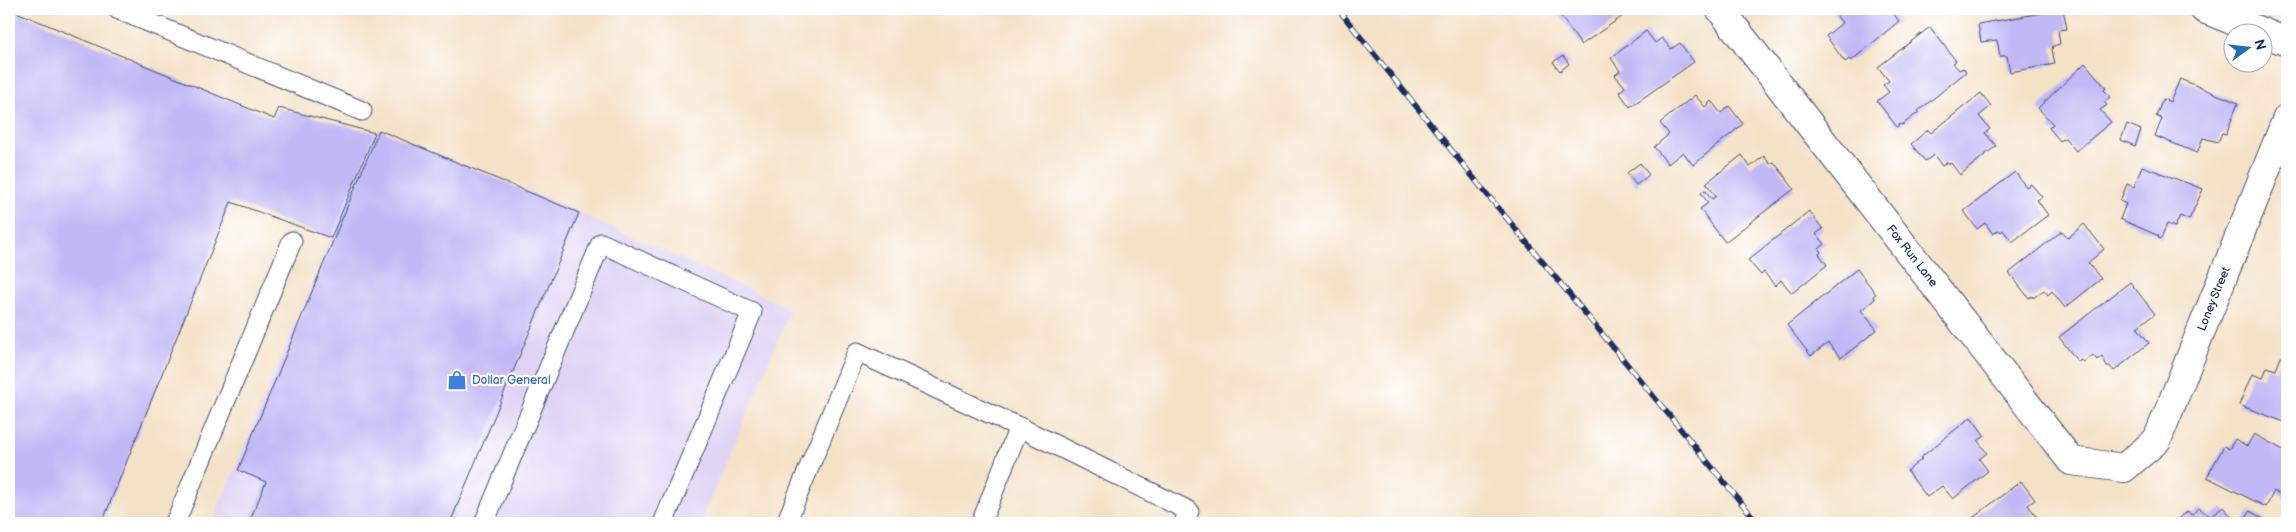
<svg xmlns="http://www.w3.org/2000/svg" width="2296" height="532" font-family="'Balsamiq Sans',sans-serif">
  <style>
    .built { fill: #dfd4f5 }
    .building { fill: #c1b8f5 }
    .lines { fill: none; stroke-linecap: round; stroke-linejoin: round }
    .lane-casing { stroke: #3c4a6e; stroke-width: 21 }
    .street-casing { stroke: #3c4a6e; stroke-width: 30 }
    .lane { stroke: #fff; stroke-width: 19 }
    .street { stroke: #fff; stroke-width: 28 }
    .rail-casing { stroke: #1b2f5e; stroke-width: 5.5 }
    .rail { stroke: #fff; stroke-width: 4; stroke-dasharray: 11; stroke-linecap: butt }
    .labels { text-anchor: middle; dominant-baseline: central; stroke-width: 4.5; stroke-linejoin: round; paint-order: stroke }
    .street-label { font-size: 12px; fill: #1b2f5e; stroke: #fff }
    .shop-label { font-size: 12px; fill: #366cbe; stroke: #fff; text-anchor: start }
  </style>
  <rect width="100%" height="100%" fill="#fff"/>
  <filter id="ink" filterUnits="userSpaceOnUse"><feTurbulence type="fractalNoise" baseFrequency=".02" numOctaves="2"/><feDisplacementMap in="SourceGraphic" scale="10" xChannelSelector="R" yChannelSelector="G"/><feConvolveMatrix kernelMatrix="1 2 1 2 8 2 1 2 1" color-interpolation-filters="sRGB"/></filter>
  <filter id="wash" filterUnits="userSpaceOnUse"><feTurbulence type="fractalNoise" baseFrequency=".0096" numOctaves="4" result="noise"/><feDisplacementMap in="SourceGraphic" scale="20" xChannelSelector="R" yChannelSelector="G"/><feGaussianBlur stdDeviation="1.12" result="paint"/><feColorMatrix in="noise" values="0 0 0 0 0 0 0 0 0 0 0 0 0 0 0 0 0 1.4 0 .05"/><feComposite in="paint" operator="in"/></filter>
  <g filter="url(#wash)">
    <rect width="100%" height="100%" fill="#f4e2c7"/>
    <polygon class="built" points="379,130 579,213 785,306 790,312 700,523 212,523 375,133"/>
    <g id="blocks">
      <g class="building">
        <polygon points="9,9 274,119 279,108 375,133 331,238 231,202 102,523 9,523"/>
        <polygon points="1556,9 1633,9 1581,45"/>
        <polygon points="1832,9 1890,9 1899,21 1851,61 1849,59 1845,62 1826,36 1842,23"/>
        <polygon points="2049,9 2063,9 2067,29 2058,30 2060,44 2053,46 2052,49 2055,64 2010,72 2007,56 2000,56 1997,40 1981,42 1978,24 2042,13 2041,10"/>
        <polygon points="1930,27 1956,61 1953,63 1959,70 1963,68 1966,72 1918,111 1919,112 1902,125 1900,124 1897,127 1877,101 1889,92 1883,85 1889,81 1878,67"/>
        <polygon points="1646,31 1655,43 1662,38 1671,49 1680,43 1694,62 1630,107 1619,92 1625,87 1615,75 1620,71 1611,58"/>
        <polygon points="1563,56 1569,64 1560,71 1553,62"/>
        <polygon points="2085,63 2106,88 2104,90 2110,97 2104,102 2107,105 2100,110 2111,122 2076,151 2065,138 2060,141 2049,128 2053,124 2038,108"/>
        <polygon points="2180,79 2238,103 2226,134 2222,133 2218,142 2203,138 2197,153 2155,136 2162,119 2156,116 2163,99 2170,102"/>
        <polygon points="1981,93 1991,106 1979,116 1990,129 1985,133 1996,146 1960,175 1951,163 1949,164 1948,162 1942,166 1934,155 1925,161 1911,144 1928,130 1931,133"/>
        <polygon points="1695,95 1705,107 1711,101 1721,113 1729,106 1743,124 1693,165 1683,152 1668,164 1654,147 1669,134 1660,123"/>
        <polygon points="2127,124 2141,130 2135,146 2121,140"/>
        <polygon points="379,130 579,213 450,523 249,523 266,482 238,470"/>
        <polygon points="1742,155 1750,167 1764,156 1770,164 1774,162 1794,189 1725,242 1700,209 1708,203 1701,193 1705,190 1712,199 1716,196 1706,183"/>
        <polygon points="1640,163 1649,175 1636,185 1627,173"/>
        <polygon points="2142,166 2203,189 2189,220 2180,216 2175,227 2167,224 2161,239 2158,238 2159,236 2120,219 2126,204 2120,201 2127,184 2134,187"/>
        <polygon points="2015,172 2026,187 2031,184 2042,197 2037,200 2048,215 2012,242 2003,230 2001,232 1999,230 1993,234 1985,223 1977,229 1964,211"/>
        <polygon points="1809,211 1823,229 1816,234 1825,244 1819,249 1821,252 1819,254 1827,265 1792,293 1781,280 1775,286 1764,272 1761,275 1748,260"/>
        <polygon points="2084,224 2104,249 2088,263 2101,279 2065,308 2052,291 2048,295 2044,290 2033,298 2032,296 2029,298 2009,273 2062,231 2068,238"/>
        <polygon points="1857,269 1876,294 1873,296 1875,299 1861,310 1877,330 1841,358 1828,343 1811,356 1787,325"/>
        <polygon points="2130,282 2155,314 2137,327 2149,343 2114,371 2110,366 2107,366 2102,356 2097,360 2093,355 2084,362 2081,360 2078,362 2059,337"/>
        <polygon points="2287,293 2287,318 2283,316 2287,307 2282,305"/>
        <polygon points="2281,357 2287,359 2287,423 2239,405 2252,374 2263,378 2267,367 2276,370"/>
        <polygon points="1971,417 1985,436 1978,441 1987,453 1979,459 1988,471 1953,499 1942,486 1927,497 1907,471 1922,459 1920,458"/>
        <polygon points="2254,434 2287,452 2287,498 2274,491 2266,507 2207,477 2224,446 2229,449 2235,439 2247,446"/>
        <polygon points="2021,481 2035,500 2028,505 2036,516 2029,523 1969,523 1970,520"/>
        <polygon points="2223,507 2237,523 2174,523 2188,511 2191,515 2199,508 2210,517"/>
        <polygon points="2250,511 2265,520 2263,523 2243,522"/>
      </g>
    </g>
  </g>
  <g filter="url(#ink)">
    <use href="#blocks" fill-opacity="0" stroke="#3c4a6e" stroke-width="1"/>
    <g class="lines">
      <defs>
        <g id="lane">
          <polyline points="117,9 362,111"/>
          <polyline points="1019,427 1189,511 1184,523"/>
          <polyline points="175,523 292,241"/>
          <polyline points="484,523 601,243 752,312 663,523"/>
          <polyline points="786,523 857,352 1019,427 981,523"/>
        </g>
        <g id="street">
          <polyline points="1720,9 2071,461 2124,468 2157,440 2287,118"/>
          <polyline points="2204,9 2287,42"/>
        </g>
      </defs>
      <use href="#lane" class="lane-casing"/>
      <use href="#street" class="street-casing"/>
      <use href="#lane" class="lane"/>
      <use href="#street" class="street"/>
      <defs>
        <polyline id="rail" points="1338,9 1481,187 1758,523"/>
      </defs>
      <use href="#rail" class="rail-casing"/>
      <use href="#rail" class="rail"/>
    </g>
  </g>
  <defs>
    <symbol id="shop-bare" viewBox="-9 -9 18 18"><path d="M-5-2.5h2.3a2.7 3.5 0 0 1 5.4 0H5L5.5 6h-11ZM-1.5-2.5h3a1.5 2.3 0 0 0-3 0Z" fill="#3f7fe0" stroke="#fff" stroke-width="2.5" paint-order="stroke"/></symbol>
  </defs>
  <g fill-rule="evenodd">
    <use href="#shop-bare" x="443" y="366" width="28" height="28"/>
  </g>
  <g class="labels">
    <g class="street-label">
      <text transform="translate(1912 256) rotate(52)">Fox Run Lane</text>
      <text transform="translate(2214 299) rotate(-68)">Loney Street</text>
    </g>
    <g class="shop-label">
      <text x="472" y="380">Dollar General</text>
    </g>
  </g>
  <rect width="2296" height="532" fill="none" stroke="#fff" stroke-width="30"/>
  <g transform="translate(2248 48) rotate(75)"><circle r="24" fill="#ffffff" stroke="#a4acbf"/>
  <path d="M0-4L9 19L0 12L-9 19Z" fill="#1f6fb2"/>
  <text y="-8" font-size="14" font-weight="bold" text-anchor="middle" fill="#1b2f5e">N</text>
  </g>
</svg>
